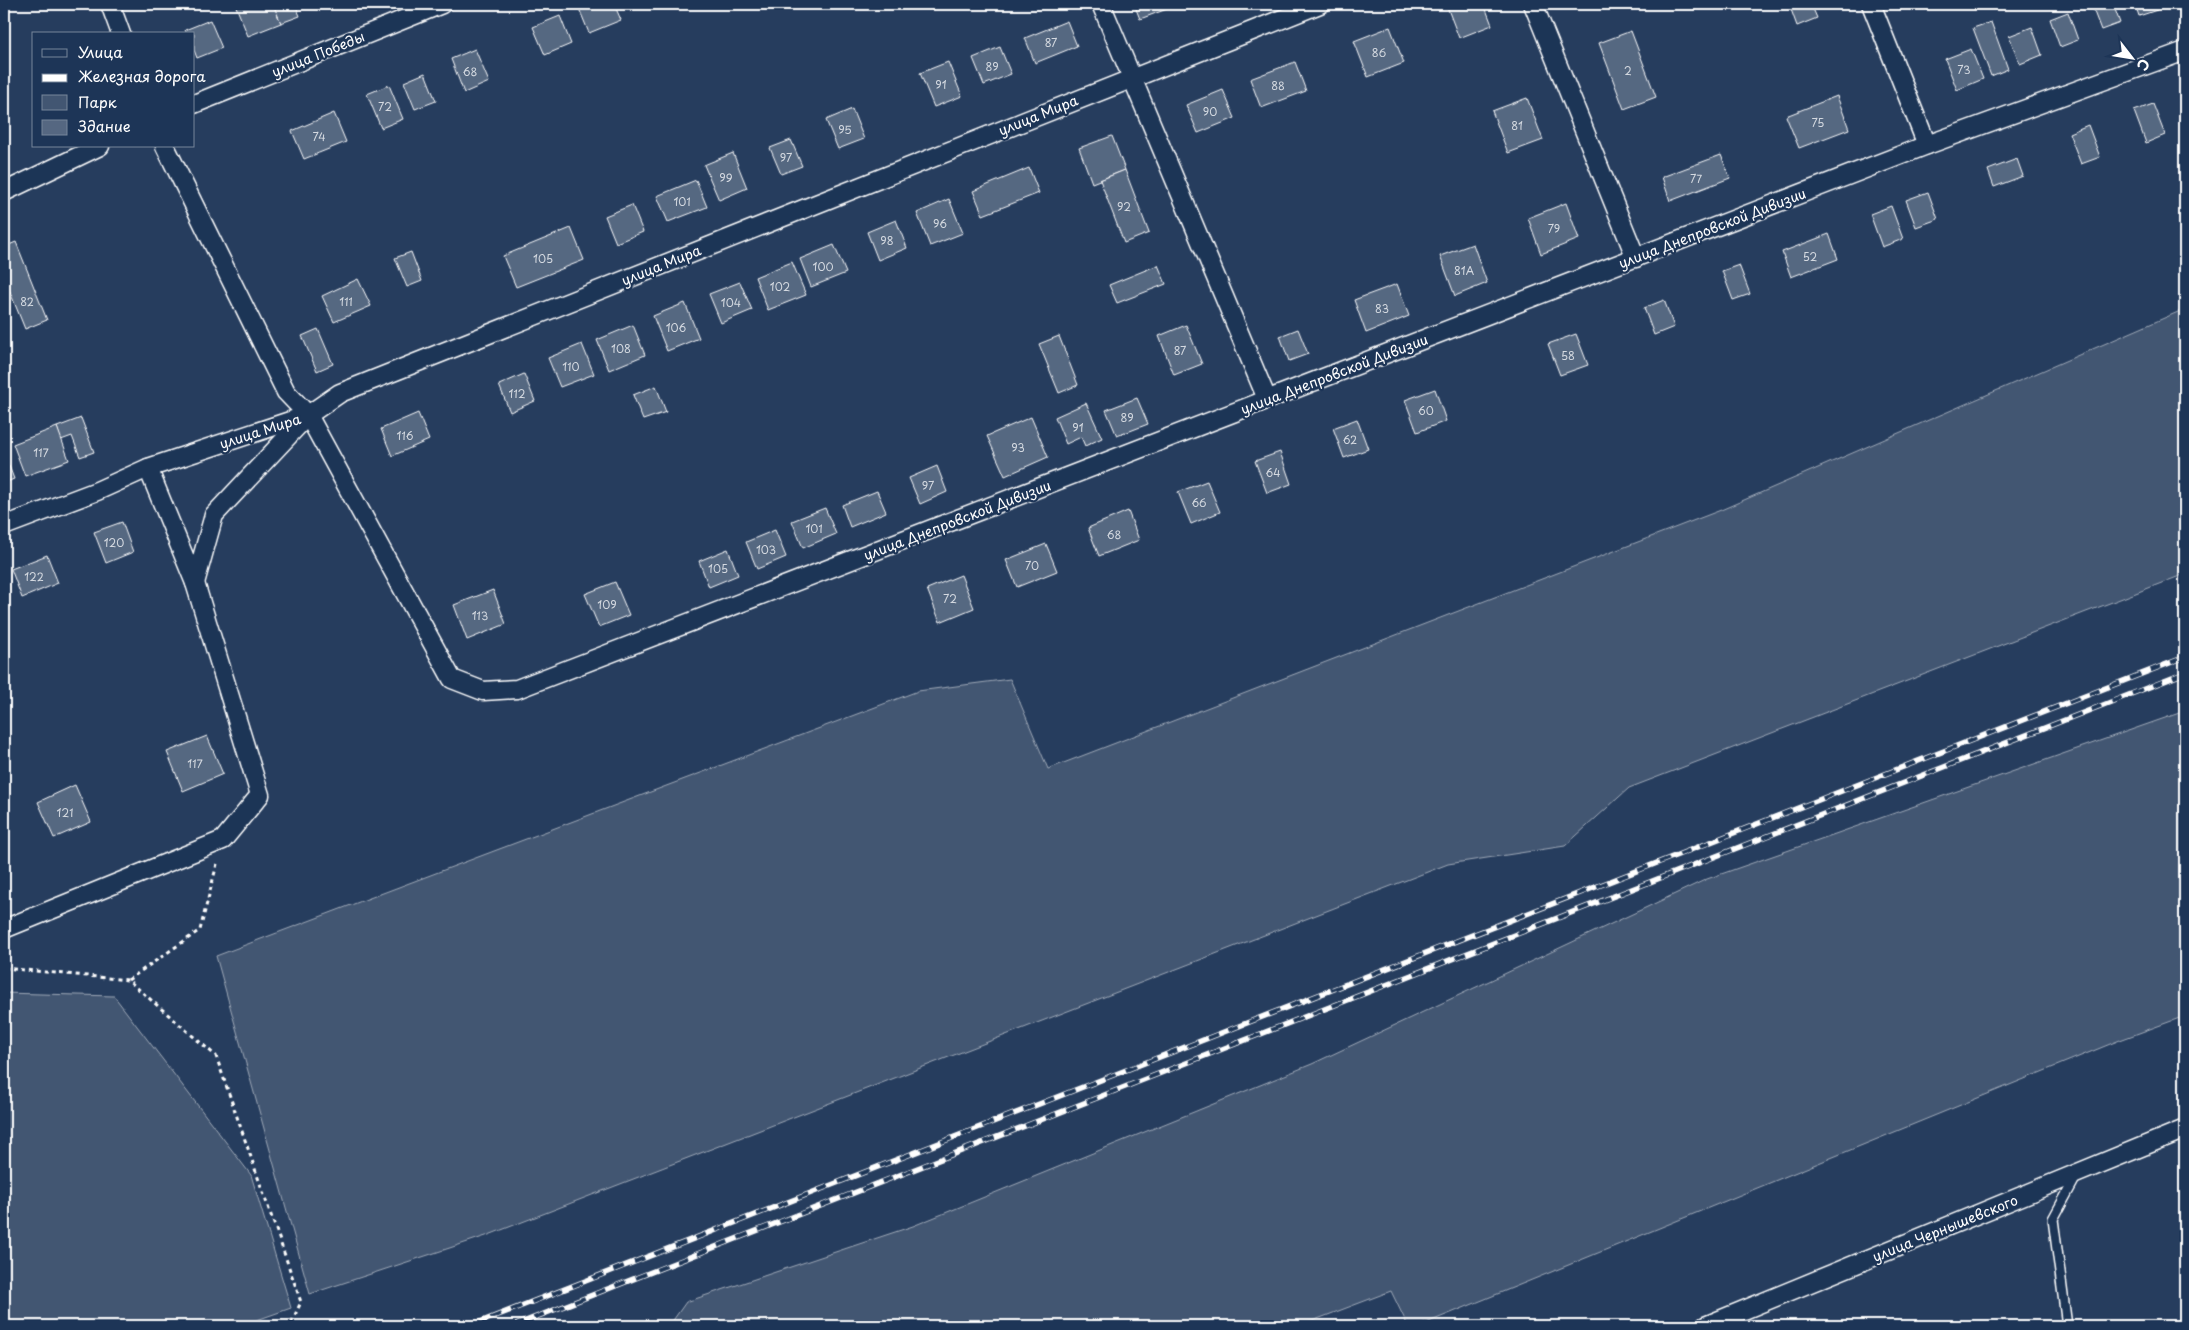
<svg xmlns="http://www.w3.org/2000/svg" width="2189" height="1330" font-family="'Playpen Sans',sans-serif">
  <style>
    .green { fill: #425672; stroke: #a0aab8 }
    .building { fill: #556781; stroke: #fff }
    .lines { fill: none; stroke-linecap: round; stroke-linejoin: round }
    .lane-casing { stroke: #fff; stroke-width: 12 }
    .street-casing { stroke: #fff; stroke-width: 21 }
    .path { stroke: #fff; stroke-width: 3; stroke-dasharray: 4 4; stroke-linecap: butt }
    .lane { stroke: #1d3557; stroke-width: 9 }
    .street { stroke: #1d3557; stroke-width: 18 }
    .rail-casing { stroke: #fff; stroke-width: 5.5 }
    .rail { stroke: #1d3557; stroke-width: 4; stroke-dasharray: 11; stroke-linecap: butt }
    .labels { text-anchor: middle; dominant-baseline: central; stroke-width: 4.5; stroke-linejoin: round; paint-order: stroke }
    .number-label { font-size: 11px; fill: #d4d9e0 }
    .street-label { font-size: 14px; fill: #fff; stroke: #1d3557 }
  </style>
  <rect width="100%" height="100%" fill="#263d5e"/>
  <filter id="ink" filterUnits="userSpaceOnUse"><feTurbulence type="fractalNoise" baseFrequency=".02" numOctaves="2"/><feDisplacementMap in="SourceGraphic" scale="10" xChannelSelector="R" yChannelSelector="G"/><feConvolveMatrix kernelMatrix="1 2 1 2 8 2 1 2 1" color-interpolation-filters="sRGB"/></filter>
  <g filter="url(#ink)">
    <g class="green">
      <polygon points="2185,309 2185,574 1629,788 1565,846 1448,864 486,1236 310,1294 216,956 918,691 1010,679 1048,769 1721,510"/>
      <polygon points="2185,711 2185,1016 2120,1040 1419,1326 1408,1326 1391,1291 1299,1326 669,1326 686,1302 913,1226 1312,1064 1707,879"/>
      <polygon points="4,993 114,996 251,1175 291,1308 240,1326 4,1326"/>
    </g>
    <g class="building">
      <polygon points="235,4 273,4 281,23 248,36"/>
      <polygon points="273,4 295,4 300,16 281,23"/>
      <polygon points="583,4 614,4 621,20 589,33 578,6"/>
      <polygon points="650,4 666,4 652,9"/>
      <polygon points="1134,4 1165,4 1167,9 1140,19"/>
      <polygon points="1446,4 1484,4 1492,25 1459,38"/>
      <polygon points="1789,4 1811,4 1817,18 1797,26"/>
      <polygon points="1923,4 1939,4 1925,9"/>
      <polygon points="2091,4 2113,4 2120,23 2101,30"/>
      <polygon points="2135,4 2155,4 2157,10 2139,16"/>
      <polygon points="2068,12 2078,40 2060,47 2050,19"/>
      <polygon points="560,16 571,44 545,55 533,27"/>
      <polygon points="210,20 222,48 197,58 194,50 194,34 187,34 185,30"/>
      <polygon points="1067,21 1077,46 1035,63 1025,38"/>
      <polygon points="1991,22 2008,69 1991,76 1973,28"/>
      <polygon points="1390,27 1404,63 1368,77 1354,41"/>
      <polygon points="2032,27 2042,55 2020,64 2009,36"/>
      <polygon points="1631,31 1656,97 1624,109 1599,43"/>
      <polygon points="1000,47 1011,74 984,85 973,58"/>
      <polygon points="475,49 489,82 464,93 451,59"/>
      <polygon points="1971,49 1983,79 1957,90 1945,59"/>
      <polygon points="948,62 962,96 934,107 920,73"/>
      <polygon points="1295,62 1306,91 1261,108 1250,79"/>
      <polygon points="425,73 436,101 415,109 404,82"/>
      <polygon points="389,85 403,119 381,128 367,94"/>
      <polygon points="1223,90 1235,118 1198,133 1186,105"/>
      <polygon points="1837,96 1849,129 1799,148 1786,116"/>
      <polygon points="1527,98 1543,140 1508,153 1492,111"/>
      <polygon points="2153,104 2165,135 2146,143 2134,111"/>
      <polygon points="852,109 864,139 838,149 826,120"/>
      <polygon points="334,113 346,142 304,159 292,131"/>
      <polygon points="2088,125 2100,157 2081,164 2069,133"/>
      <polygon points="1112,136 1125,170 1092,183 1079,148"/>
      <polygon points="791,140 802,166 781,174 770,148"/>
      <polygon points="733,153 747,188 719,200 704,165"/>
      <polygon points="1721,155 1730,178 1670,201 1662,177"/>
      <polygon points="2017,159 2023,176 1994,187 1988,170"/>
      <polygon points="1029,168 1039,193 983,215 973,191"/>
      <polygon points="1125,170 1149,233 1124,243 1100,180"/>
      <polygon points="696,180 707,207 668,222 657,196"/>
      <polygon points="1928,192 1938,219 1916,227 1906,200"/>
      <polygon points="949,199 963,233 930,246 917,213"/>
      <polygon points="1566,203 1579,239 1541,254 1528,218"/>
      <polygon points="632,205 643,232 616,243 605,216"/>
      <polygon points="1891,206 1903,239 1882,247 1870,214"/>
      <polygon points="896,220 907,248 878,260 867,232"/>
      <polygon points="571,228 584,260 516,287 503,256"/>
      <polygon points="1829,234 1838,259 1791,277 1782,252"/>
      <polygon points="16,242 47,320 25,329 4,277 4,247"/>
      <polygon points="1473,244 1487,283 1455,296 1440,256"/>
      <polygon points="834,245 846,273 811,287 800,259"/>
      <polygon points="411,252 422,281 407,287 395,258"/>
      <polygon points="792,262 806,295 768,310 755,277"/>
      <polygon points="1158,265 1166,284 1117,303 1109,285"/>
      <polygon points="1739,265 1750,294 1733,300 1722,271"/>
      <polygon points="358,279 371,306 334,322 322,296"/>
      <polygon points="740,282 752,310 721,323 709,294"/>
      <polygon points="1397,284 1409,316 1366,333 1354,300"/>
      <polygon points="1664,300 1674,327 1654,335 1644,308"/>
      <polygon points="685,303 699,338 667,351 653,316"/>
      <polygon points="633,325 645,355 609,370 597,340"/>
      <polygon points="1186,325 1202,364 1174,375 1159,336"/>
      <polygon points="318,329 333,364 317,371 302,336"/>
      <polygon points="1298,329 1308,354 1289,361 1280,336"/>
      <polygon points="1576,334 1588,365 1560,375 1548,344"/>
      <polygon points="1059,336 1078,385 1059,393 1039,344"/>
      <polygon points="582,344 594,374 560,387 548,358"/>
      <polygon points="524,374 535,401 510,412 499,385"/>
      <polygon points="656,386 666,412 643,420 633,395"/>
      <polygon points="1435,389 1446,421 1417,432 1405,400"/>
      <polygon points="1137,398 1148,424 1117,436 1106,410"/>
      <polygon points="1086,403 1102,438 1085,446 1081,437 1066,444 1055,417"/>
      <polygon points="418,413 429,440 392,456 381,429"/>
      <polygon points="1031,417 1048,457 1005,476 987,436"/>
      <polygon points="81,418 94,452 80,457 72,436 61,440 57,427"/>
      <polygon points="1357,419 1368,449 1344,458 1333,428"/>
      <polygon points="57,427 69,460 25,476 13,444"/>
      <polygon points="1280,452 1291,484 1267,493 1255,461"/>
      <polygon points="4,453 14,479 4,483"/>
      <polygon points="937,466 947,492 920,504 909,478"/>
      <polygon points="1207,481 1220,512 1191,524 1178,492"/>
      <polygon points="877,491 886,512 850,527 842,505"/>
      <polygon points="825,508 836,534 803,548 792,521"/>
      <polygon points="1128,511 1139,540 1099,556 1088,528"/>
      <polygon points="122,522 133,552 106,563 94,532"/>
      <polygon points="775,530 786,557 757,569 746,542"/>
      <polygon points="1046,544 1057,571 1017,587 1006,560"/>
      <polygon points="728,549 738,575 709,587 699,561"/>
      <polygon points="47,555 58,583 22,598 11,569"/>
      <polygon points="961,575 974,608 940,622 927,589"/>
      <polygon points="615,582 629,615 599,627 585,594"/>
      <polygon points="493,590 506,624 467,640 454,605"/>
      <polygon points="207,736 223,774 183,791 167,752"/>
      <polygon points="75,785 91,822 54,838 38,802"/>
    </g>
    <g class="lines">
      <defs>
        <polyline id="lane" points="2067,1326 2053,1219 2077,1175"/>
        <g id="street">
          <polyline points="110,4 121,34"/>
          <polyline points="1101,4 1267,399"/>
          <polyline points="1533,4 1636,258"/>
          <polyline points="1871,4 1927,145"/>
          <polyline points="194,104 442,4"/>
          <polyline points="165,146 286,392 308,415 452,679 483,691 517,689 1927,145 2185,51"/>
          <polyline points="4,192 100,146"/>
          <polyline points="4,526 97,491 148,468 308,415 340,393 1320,4"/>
          <polyline points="195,583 214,515 306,417"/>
          <polyline points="4,929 223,840 260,795 195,583 148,468"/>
          <polyline points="1705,1326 2185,1129"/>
        </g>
      </defs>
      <use href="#lane" class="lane-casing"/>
      <use href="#street" class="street-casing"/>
      <g class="path">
        <polyline points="4,968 128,980 216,1056 301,1302 290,1326"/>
        <polyline points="128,980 200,930 218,860"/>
      </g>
      <use href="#lane" class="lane"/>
      <use href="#street" class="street"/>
      <defs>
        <g id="rail">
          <polyline points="470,1326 2185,657"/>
          <polyline points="513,1326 2185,673"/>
        </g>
      </defs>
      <use href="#rail" class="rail-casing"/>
      <use href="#rail" class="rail"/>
    </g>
  </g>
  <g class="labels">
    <g class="number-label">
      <text x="1051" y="42">87</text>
      <text x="1379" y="52">86</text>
      <text x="992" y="66">89</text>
      <text x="1964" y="69">73</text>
      <text x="1628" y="70">2</text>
      <text x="470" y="71">68</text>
      <text x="941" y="84">91</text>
      <text x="1278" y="85">88</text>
      <text x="385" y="106">72</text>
      <text x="1210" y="111">90</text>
      <text x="1818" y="122">75</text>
      <text x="1517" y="125">81</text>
      <text x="845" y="129">95</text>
      <text x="319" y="136">74</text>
      <text x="786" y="157">97</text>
      <text x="726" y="177">99</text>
      <text x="1696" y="178">77</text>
      <text x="682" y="201">101</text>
      <text x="1124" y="206">92</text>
      <text x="940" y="223">96</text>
      <text x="1554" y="228">79</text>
      <text x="887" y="240">98</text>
      <text x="1810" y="256">52</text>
      <text x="543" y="258">105</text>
      <text x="823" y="266">100</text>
      <text x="1464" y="270">81А</text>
      <text x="780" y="286">102</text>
      <text x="27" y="301">82</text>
      <text x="346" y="301">111</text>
      <text x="731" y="302">104</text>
      <text x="1382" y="308">83</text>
      <text x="676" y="327">106</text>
      <text x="621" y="348">108</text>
      <text x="1180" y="350">87</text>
      <text x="1568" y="355">58</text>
      <text x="571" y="366">110</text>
      <text x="517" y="393">112</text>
      <text x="1426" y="410">60</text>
      <text x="1127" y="417">89</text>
      <text x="1078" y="427">91</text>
      <text x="405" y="435">116</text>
      <text x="1350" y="439">62</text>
      <text x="1018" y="447">93</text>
      <text x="41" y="452">117</text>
      <text x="1273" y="472">64</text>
      <text x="928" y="485">97</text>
      <text x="1199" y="502">66</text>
      <text x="814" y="528">101</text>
      <text x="1114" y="534">68</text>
      <text x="114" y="542">120</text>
      <text x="766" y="549">103</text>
      <text x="1032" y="565">70</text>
      <text x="718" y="568">105</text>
      <text x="34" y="576">122</text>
      <text x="950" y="598">72</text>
      <text x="607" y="604">109</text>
      <text x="480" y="615">113</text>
      <text x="195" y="763">117</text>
      <text x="65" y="812">121</text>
    </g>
    <g class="street-label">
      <text transform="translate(318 54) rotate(-22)">улица Победы</text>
      <text transform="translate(1038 115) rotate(-22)">улица Мира</text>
      <text transform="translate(1712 228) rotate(-21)">улица Днепровской Дивизии</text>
      <text transform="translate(661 265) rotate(-22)">улица Мира</text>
      <text transform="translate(1334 374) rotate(-21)">улица Днепровской Дивизии</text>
      <text transform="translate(260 431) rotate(-18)">улица Мира</text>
      <text transform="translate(957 520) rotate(-21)">улица Днепровской Дивизии</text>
      <text transform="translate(1945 1228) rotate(-22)">улица Чернышевского</text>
    </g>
  </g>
  <rect width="2189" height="1330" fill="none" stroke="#1d3557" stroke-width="20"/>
  <rect x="10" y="10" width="2169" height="1310" fill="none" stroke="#fff" stroke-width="2" filter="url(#ink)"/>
  <rect x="32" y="32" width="162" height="115" fill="#1d3557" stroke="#77869a"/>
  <rect x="42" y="49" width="25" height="8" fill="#1d3557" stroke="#77869a"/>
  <text x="78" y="58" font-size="15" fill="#ffffff">Улица</text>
  <rect x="42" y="74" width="25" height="8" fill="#ffffff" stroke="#77869a"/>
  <text x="78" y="82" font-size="15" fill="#ffffff">Железная дорога</text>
  <rect x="42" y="95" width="25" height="15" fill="#425672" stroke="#77869a"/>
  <text x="78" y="108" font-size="15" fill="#ffffff">Парк</text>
  <rect x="42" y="120" width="25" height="15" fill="#556781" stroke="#77869a"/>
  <text x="78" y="132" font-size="15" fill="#ffffff">Здание</text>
  <g transform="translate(2132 58) rotate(121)" stroke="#1d3557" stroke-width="4" paint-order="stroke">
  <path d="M0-4L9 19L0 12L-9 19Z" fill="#ffffff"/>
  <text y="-8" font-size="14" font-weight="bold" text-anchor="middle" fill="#ffffff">С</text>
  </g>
</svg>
